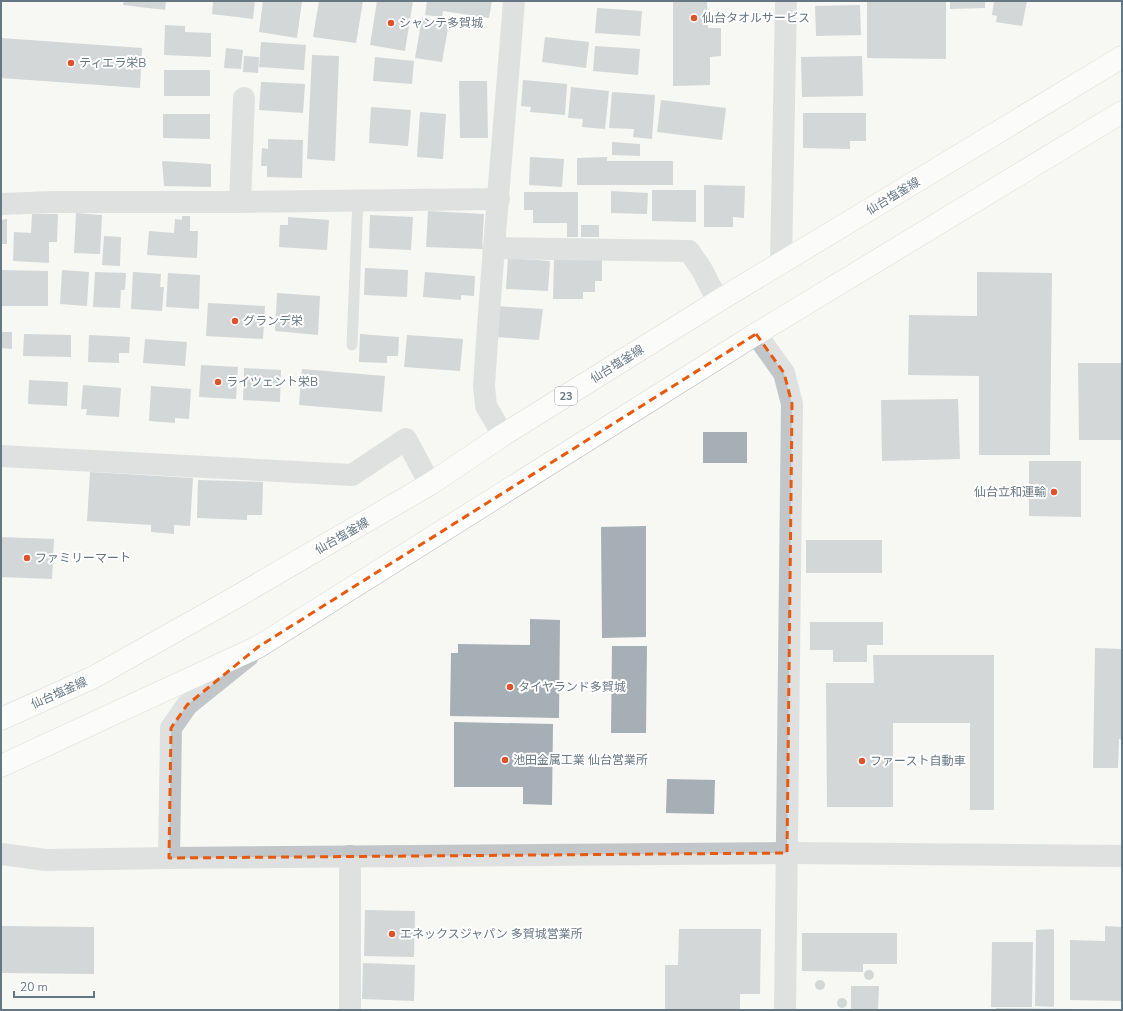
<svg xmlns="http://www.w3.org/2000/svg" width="1123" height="1011" font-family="'Nunito Sans','Noto Sans JP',sans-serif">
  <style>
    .building { fill: #a6afb5 }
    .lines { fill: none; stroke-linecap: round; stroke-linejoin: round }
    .primary-casing { stroke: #b5babd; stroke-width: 23 }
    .service { stroke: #c2c6c9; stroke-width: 11 }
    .minor { stroke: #c2c6c9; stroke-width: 22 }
    .tertiary { stroke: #c2c6c9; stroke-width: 22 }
    .primary { stroke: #fff; stroke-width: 22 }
    .marked { fill: none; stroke: #e8590c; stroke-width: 3; stroke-dasharray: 8 5; stroke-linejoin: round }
    .poi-dot { fill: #df522b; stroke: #fff; stroke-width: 1.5 }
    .labels { text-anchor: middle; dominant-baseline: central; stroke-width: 4; stroke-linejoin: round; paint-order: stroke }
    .shield { fill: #fff; stroke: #94a0a9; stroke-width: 1 }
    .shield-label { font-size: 11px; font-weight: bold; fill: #667784 }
    .poi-label { font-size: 12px; fill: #667784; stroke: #fff; text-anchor: start }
    .street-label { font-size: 12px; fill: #667784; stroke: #fff }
  </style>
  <rect width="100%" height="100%" fill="#f7f7f4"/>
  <g class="building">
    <polygon points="124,1 166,1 165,10 123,5"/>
    <polygon points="213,1 225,2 225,1 255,1 253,19 212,14"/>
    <polygon points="263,1 302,1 297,38 259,32"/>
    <polygon points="319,1 363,1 356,43 313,37"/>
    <polygon points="377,1 413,1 405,51 370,45"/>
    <polygon points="427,1 492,1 489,18 443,11 442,17 425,15"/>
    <polygon points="673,1 707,1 708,28 721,28 721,56 710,57 710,85 673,86"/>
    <polygon points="867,1 946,1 946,59 867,58"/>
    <polygon points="950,1 985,1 985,8 950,9"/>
    <polygon points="994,1 1027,1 1022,26 996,22 997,16 992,15"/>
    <polygon points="860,5 861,35 816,36 815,6"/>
    <polygon points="597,8 642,11 640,36 595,33"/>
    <polygon points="422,18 449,23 442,62 415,58"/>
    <polygon points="165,25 185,26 185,32 211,33 211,57 164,55"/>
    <polygon points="545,37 589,42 586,68 542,62"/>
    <polygon points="1,38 142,48 140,88 1,78"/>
    <polygon points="261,42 306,45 304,70 259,67"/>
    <polygon points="595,46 640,49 638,75 593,71"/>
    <polygon points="226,48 243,50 241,69 224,68"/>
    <polygon points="312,55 339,56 335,161 307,159"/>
    <polygon points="244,56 259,57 258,73 243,72"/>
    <polygon points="862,56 863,96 802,97 801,57"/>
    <polygon points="375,57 414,61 412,84 373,81"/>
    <rect x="164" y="70" width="46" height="26"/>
    <polygon points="523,80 567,84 565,115 530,112 531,107 521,106"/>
    <polygon points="459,81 487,81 488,138 460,138"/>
    <polygon points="261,82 305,84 303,113 259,110"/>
    <polygon points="571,87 609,91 605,129 582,127 583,119 568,118"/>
    <polygon points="612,92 655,95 652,139 633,137 634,129 609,128"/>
    <polygon points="661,100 726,108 722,140 657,132"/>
    <polygon points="371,107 411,110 408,146 369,143"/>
    <polygon points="420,112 446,114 443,159 417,157"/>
    <polygon points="803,113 866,113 866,141 850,141 850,149 803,148"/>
    <polygon points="163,114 210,114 210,139 163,138"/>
    <polygon points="268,139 303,140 302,178 267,177 267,166 261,166 262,148 268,149"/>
    <polygon points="612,142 640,144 640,156 612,155"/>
    <polygon points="530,157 564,159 562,187 529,185"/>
    <polygon points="607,157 607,161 673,161 673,185 577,185 577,158"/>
    <polygon points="162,161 211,164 211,187 164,186"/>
    <polygon points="704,185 745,186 744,218 733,217 733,227 704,227"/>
    <polygon points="652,190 696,190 696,222 652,221"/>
    <polygon points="611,191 648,193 647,214 611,213"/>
    <polygon points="524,192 578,192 578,237 567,237 567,223 533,223 533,210 524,210"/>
    <polygon points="428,211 484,214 482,249 426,247"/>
    <polygon points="76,213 102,215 100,254 74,253"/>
    <polygon points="32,214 58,214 57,242 49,242 49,263 13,261 14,232 31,233"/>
    <polygon points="370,215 413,217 411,250 369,248"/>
    <polygon points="182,216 190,216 190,231 198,231 197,258 147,255 149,231 174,233 175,219 182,220"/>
    <polygon points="288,217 329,220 327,250 279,247 280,225 288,225"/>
    <polygon points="7,219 7,244 1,244 1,220"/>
    <rect x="581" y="225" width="18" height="12"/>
    <polygon points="104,236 121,237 120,266 102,265"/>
    <polygon points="508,258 550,261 548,291 506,289"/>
    <polygon points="554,258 602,259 602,281 595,281 595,292 583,292 583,299 553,299"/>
    <polygon points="365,268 408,270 407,297 364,295"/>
    <polygon points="1,270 48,271 48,306 1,306"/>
    <polygon points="62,270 89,272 87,306 60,304"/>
    <polygon points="95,272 126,273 125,290 121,290 120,308 93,307"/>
    <polygon points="133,272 161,274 160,287 164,287 162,311 131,309"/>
    <polygon points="425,272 475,276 474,296 461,295 461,300 423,297"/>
    <polygon points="977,272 1052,273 1050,455 979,455 979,376 908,375 909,315 977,316"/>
    <polygon points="168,273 200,275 199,309 166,307"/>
    <polygon points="277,293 320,296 318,335 275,331"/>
    <polygon points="208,303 265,306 263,339 206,336"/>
    <polygon points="496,306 543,309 539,340 497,337"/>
    <polygon points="1,332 12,332 12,349 1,348"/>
    <polygon points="24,334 71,335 71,357 23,356"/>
    <polygon points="360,334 399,337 398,356 387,356 387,363 359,362"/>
    <polygon points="89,335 130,337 129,353 119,353 119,363 88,362"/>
    <polygon points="407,335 463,339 460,371 404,367"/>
    <polygon points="145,339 187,342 185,366 143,363"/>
    <polygon points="1078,363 1122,363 1122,440 1079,440"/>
    <polygon points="201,365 238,367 236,399 199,397"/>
    <polygon points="244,368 281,370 280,402 243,400"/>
    <polygon points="302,369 385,376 382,412 299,405"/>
    <polygon points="29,380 68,382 67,406 28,404"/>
    <polygon points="83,385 121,388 119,417 86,415 87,409 81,409"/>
    <polygon points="151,386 191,389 189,419 175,418 175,423 149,421"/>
    <polygon points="958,399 960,459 882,461 881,400"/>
    <rect x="703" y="432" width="44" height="31"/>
    <polygon points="1029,461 1081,461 1081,517 1029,516"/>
    <polygon points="90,472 193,478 190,526 174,525 174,534 151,532 151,525 87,521"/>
    <polygon points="198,480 263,482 262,515 247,515 247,520 197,518"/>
    <polygon points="646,526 646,637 602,638 601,527"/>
    <polygon points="1,537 54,539 52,579 1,577"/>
    <rect x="806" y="540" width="76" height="33"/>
    <polygon points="530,619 560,620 559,718 450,716 451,653 458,653 458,644 530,645"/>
    <polygon points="810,622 883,622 883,645 867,645 867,662 833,662 833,650 810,650"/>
    <polygon points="612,646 647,646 646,733 611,733"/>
    <polygon points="1095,648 1122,649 1122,740 1119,739 1118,768 1093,768"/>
    <polygon points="873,655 994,655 994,810 970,810 970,723 893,723 893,807 827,807 826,683 874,683"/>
    <polygon points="454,722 553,724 552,805 523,804 523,787 454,787"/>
    <polygon points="667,779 715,780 714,814 666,813"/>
    <polygon points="365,910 415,911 414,957 364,956"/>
    <polygon points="1,926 94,927 94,974 1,973"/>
    <polygon points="1105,926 1122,927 1122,1001 1070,1000 1070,940 1105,941"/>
    <polygon points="679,929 761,929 760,994 740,994 740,1010 665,1010 665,965 678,965"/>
    <polygon points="1054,929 1054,1007 1035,1006 1036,930"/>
    <polygon points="802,933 897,933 897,964 863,964 863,972 802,971"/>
    <polygon points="992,942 1033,942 1032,1007 991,1007"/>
    <polygon points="363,963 415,965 414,1001 362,999"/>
    <circle cx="869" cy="975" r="5"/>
    <circle cx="820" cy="985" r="5"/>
    <polygon points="851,986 879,986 878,1010 851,1010"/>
    <circle cx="842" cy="1003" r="5"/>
    <polygon points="996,1008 1074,1009 1074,1010 996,1010"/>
  </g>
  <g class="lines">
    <defs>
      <g id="primary">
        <polyline points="1,719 94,677 231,600 430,484 503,435 718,301 1122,57"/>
        <polyline points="1,766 258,647 756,334 1122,112"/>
      </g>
    </defs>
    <use href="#primary" class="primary-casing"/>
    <polyline class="service" points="352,345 358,199"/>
    <g class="minor">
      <polyline points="240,202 244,98"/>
      <polyline points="1,204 53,202 240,202 499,199"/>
      <polyline points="493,248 689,251 702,270 718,301"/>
      <polyline points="781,263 786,1"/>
      <polyline points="756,334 784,373 792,404 785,1010"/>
      <path d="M503 435 486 406 484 386C492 258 504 129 514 1"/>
      <polyline points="1,456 352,475 406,439 430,484"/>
      <polyline points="169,858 171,728 187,705 248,656"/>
      <polyline points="350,1010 350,856"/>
    </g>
    <polyline class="tertiary" points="1,854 46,860 169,858 787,853 1122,856"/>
    <use href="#primary" class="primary"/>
  </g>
  <path d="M0 0H1123V1011H0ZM756 334 784 373 792 404 787 853 169 858 171 728 187 705 258 647Z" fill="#f7f7f4" fill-opacity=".55" fill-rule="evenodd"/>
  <path class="marked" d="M756 334 784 373 792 404 787 853 169 858 171 728 187 705 258 647Z"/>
  <g class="poi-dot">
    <circle cx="694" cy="18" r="4"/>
    <circle cx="391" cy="23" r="4"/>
    <circle cx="71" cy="63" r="4"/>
    <circle cx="235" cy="321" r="4"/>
    <circle cx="218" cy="382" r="4"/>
    <circle cx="1054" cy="492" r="4"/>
    <circle cx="27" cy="558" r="4"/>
    <circle cx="510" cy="687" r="4"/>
    <circle cx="505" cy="760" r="4"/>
    <circle cx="862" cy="761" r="4"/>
    <circle cx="392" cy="934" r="4"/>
  </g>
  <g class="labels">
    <rect class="shield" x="555" y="387" width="22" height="18" rx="3"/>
    <g class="shield-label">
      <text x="566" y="396">23</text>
    </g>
    <g class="poi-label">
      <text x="702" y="18">仙台タオルサービス</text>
      <text x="399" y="23">シャンテ多賀城</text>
      <text x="79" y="63">ティエラ栄B</text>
      <text x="243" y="321">グランデ栄</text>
      <text x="226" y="382">ライツェント栄B</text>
      <text x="1046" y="492" text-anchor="end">仙台立和運輸</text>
      <text x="35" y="558">ファミリーマート</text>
      <text x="518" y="687">タイヤランド多賀城</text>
      <text x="513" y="760">池田金属工業 仙台営業所</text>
      <text x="870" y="761">ファースト自動車</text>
      <text x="400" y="934">エネックスジャパン 多賀城営業所</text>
    </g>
    <g class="street-label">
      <text transform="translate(893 196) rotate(-31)">仙台塩釜線</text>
      <text transform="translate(617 364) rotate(-32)">仙台塩釜線</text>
      <text transform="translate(342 536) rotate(-30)">仙台塩釜線</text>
      <text transform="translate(59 693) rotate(-24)">仙台塩釜線</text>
    </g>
  </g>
  <rect width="1123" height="1011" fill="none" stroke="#667784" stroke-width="4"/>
  <path d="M14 991v6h80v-6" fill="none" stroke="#667784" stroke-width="2"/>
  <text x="20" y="991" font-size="12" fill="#667784" stroke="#ffffff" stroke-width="3" paint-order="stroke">20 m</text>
</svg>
